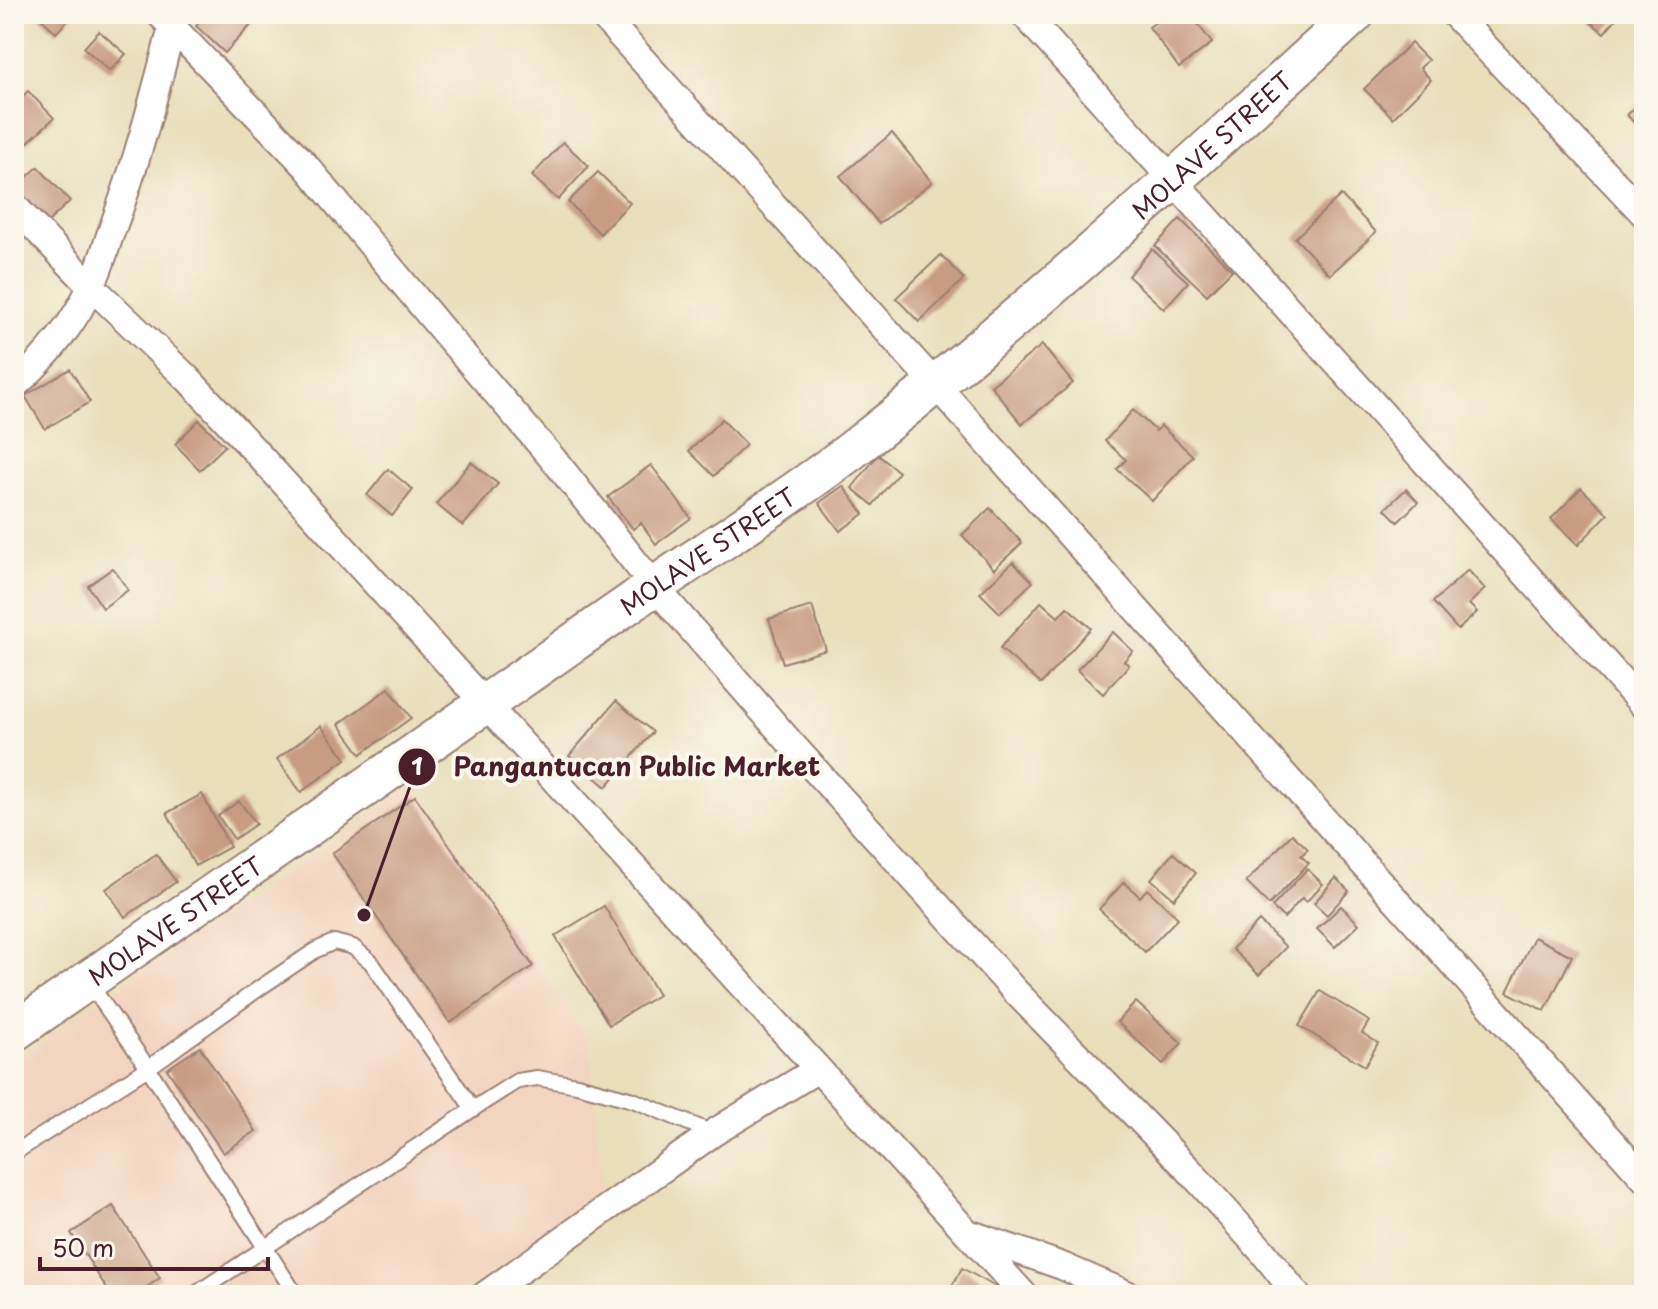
<svg xmlns="http://www.w3.org/2000/svg" width="1658" height="1309" font-family="'Playpen Sans',sans-serif">
  <style>
    .built { fill: #f3d4bf }
    .building { fill: #c89c82 }
    .lines { fill: none; stroke-linecap: round; stroke-linejoin: round }
    .lane-casing { stroke: #9a7f73; stroke-width: 18 }
    .street-casing { stroke: #9a7f73; stroke-width: 30 }
    .secondary-casing { stroke: #9a7f73; stroke-width: 42 }
    .lane { stroke: #fff; stroke-width: 14 }
    .street { stroke: #fff; stroke-width: 26 }
    .secondary { stroke: #fff; stroke-width: 38 }
    .labels { text-anchor: middle; dominant-baseline: central; stroke-width: 8; stroke-linejoin: round; paint-order: stroke }
    .street-label { font-size: 24px; fill: #4a1f2b; stroke: #fbf7ec }
    .leader { fill: none; stroke: #4a1f2b; stroke-width: 3 }
    .callout-dot { fill: #4a1f2b; stroke: #fbf7ec; stroke-width: 3 }
    .mark-label { font-size: 24px; text-anchor: middle; font-weight: bold; fill: #fff }
    .callout-label { font-size: 26px; text-anchor: middle; font-weight: bold; fill: #4a1f2b; stroke: #fbf7ec; stroke-width: 8; stroke-linejoin: round; paint-order: stroke }
  </style>
  <rect width="100%" height="100%" fill="#fbf7ec"/>
  <filter id="ink" filterUnits="userSpaceOnUse"><feTurbulence type="fractalNoise" baseFrequency=".0125" numOctaves="2"/><feDisplacementMap in="SourceGraphic" scale="16" xChannelSelector="R" yChannelSelector="G"/><feConvolveMatrix kernelMatrix="1 2 1 2 8 2 1 2 1" color-interpolation-filters="sRGB"/></filter>
  <filter id="wash" filterUnits="userSpaceOnUse"><feTurbulence type="fractalNoise" baseFrequency=".006" numOctaves="4" result="noise"/><feDisplacementMap in="SourceGraphic" scale="32" xChannelSelector="R" yChannelSelector="G"/><feGaussianBlur stdDeviation="1.8" result="paint"/><feColorMatrix in="noise" values="0 0 0 0 0 0 0 0 0 0 0 0 0 0 0 0 0 1.4 0 .05"/><feComposite in="paint" operator="in"/></filter>
  <g filter="url(#wash)">
    <rect width="100%" height="100%" fill="#e9dfbb"/>
    <polygon class="built" points="414,785 591,1044 601,1195 459,1295 14,1295 14,1060"/>
    <g id="blocks">
      <g class="building">
        <polygon points="37,14 74,14 56,33"/>
        <polygon points="206,14 241,14 252,24 225,53 196,26"/>
        <polygon points="1167,14 1190,14 1212,43 1179,68 1149,27"/>
        <polygon points="1591,14 1620,14 1604,33 1587,19"/>
        <polygon points="99,31 126,54 110,71 84,48"/>
        <polygon points="1411,43 1428,60 1420,68 1431,80 1393,118 1364,89"/>
        <polygon points="28,91 54,118 27,143 14,130 14,105"/>
        <polygon points="1644,99 1644,134 1627,115"/>
        <polygon points="892,133 932,182 879,224 840,176"/>
        <polygon points="563,142 589,166 558,200 532,176"/>
        <polygon points="38,167 70,201 47,223 15,188"/>
        <polygon points="598,172 630,203 600,234 568,202"/>
        <polygon points="1341,195 1376,232 1330,275 1295,238"/>
        <polygon points="1180,219 1232,270 1207,295 1155,246"/>
        <polygon points="1152,249 1188,282 1164,309 1128,276"/>
        <polygon points="941,255 964,279 919,322 896,298"/>
        <polygon points="1042,345 1073,383 1022,424 991,386"/>
        <polygon points="70,369 90,402 45,429 25,396"/>
        <polygon points="1133,410 1156,431 1161,426 1193,456 1152,501 1117,469 1126,460 1105,441"/>
        <polygon points="722,419 746,445 714,476 689,451"/>
        <polygon points="199,420 225,446 200,470 175,444"/>
        <polygon points="878,455 899,472 873,505 852,488"/>
        <polygon points="471,462 498,484 463,526 436,504"/>
        <polygon points="651,465 691,518 656,544 641,523 633,529 608,497"/>
        <polygon points="388,469 413,490 392,516 367,495"/>
        <polygon points="843,486 864,514 840,531 819,503"/>
        <polygon points="1581,488 1608,514 1578,545 1551,519"/>
        <polygon points="1406,489 1418,502 1398,522 1385,509"/>
        <polygon points="990,508 1022,543 994,569 962,535"/>
        <polygon points="1013,562 1033,582 1000,613 980,593"/>
        <polygon points="113,568 128,590 103,608 88,586"/>
        <polygon points="1468,570 1485,589 1469,604 1477,612 1458,630 1433,602"/>
        <polygon points="1041,602 1058,617 1067,607 1091,628 1041,684 1000,648"/>
        <polygon points="812,606 826,650 783,663 769,619"/>
        <polygon points="1113,632 1133,651 1124,661 1129,665 1103,694 1077,670"/>
        <polygon points="389,688 411,718 361,754 339,724"/>
        <polygon points="616,701 653,732 606,787 569,756"/>
        <polygon points="321,726 346,759 301,792 277,759"/>
        <polygon points="202,794 230,847 195,866 167,813"/>
        <polygon points="415,796 533,966 450,1023 332,853"/>
        <polygon points="239,801 256,824 234,839 218,816"/>
        <polygon points="1292,834 1308,849 1301,856 1309,863 1269,905 1246,882"/>
        <polygon points="1173,853 1196,873 1174,899 1151,879"/>
        <polygon points="156,854 176,882 125,917 106,889"/>
        <polygon points="1307,869 1323,884 1306,902 1302,898 1284,918 1272,907"/>
        <polygon points="1336,878 1349,891 1327,915 1314,903"/>
        <polygon points="1124,882 1140,897 1147,889 1178,918 1145,952 1099,909"/>
        <polygon points="604,906 658,995 609,1025 555,936"/>
        <polygon points="1341,906 1359,924 1335,947 1317,929"/>
        <polygon points="1259,921 1286,947 1259,975 1232,949"/>
        <polygon points="1534,937 1572,956 1545,1011 1507,992"/>
        <polygon points="1320,991 1369,1021 1362,1033 1378,1043 1365,1066 1299,1026"/>
        <polygon points="1136,1002 1182,1043 1163,1064 1117,1022"/>
        <polygon points="200,1047 256,1131 223,1153 167,1069"/>
        <polygon points="113,1206 160,1278 135,1295 111,1295 71,1233"/>
        <polygon points="962,1268 1001,1290 998,1295 947,1295"/>
      </g>
    </g>
  </g>
  <g filter="url(#ink)">
    <use href="#blocks" fill-opacity="0" stroke="#9a7f73" stroke-width="2"/>
    <g class="lines">
      <defs>
        <g id="lane">
          <polyline points="88,981 148,1068 296,1295"/>
          <polyline points="14,1153 148,1068 261,987 316,950 334,942 353,947 371,962 473,1109"/>
          <polyline points="194,1295 473,1109 517,1081 537,1078 577,1085 633,1100 713,1133"/>
        </g>
        <g id="street">
          <polyline points="160,14 306,166 443,331 559,466 654,586 788,740 1015,991 1189,1170 1263,1252 1297,1295"/>
          <polyline points="601,14 936,385 1644,1178"/>
          <polyline points="1024,14 1644,706"/>
          <polyline points="1454,14 1644,214"/>
          <polyline points="14,206 91,286 188,379 256,452 1024,1295"/>
          <path d="M14 386C46 358 75 323 92 284 99 270 104 254 109 238 135 169 154 98 172 27"/>
          <polyline points="974,1235 1062,1266 1129,1295"/>
          <polyline points="485,1295 713,1133 818,1069"/>
        </g>
        <g id="secondary">
          <path id="s1" d="M14 1032C221 889 428 746 633 601 707 549 785 502 856 447 1031 312 1193 163 1355 14"/>
        </g>
      </defs>
      <use href="#lane" class="lane-casing"/>
      <use href="#street" class="street-casing"/>
      <use href="#secondary" class="secondary-casing"/>
      <use href="#lane" class="lane"/>
      <use href="#street" class="street"/>
      <use href="#secondary" class="secondary"/>
    </g>
  </g>
  <g class="labels">
    <g class="street-label">
      <text stroke="none"><textPath href="#s1" startOffset="1492">MOLAVE STREET</textPath></text>
      <text stroke="none"><textPath href="#s1" startOffset="844">MOLAVE STREET</textPath></text>
      <text stroke="none"><textPath href="#s1" startOffset="196">MOLAVE STREET</textPath></text>
    </g>
  </g>
  <path class="leader" d="M364 915L417 767"/>
  <g class="callout-dot">
    <circle cx="364" cy="915" r="8"/>
    <circle cx="417" cy="767" r="20"/>
  </g>
  <g class="mark-label">
    <text x="417" y="775">1</text>
  </g>
  <g class="callout-label">
    <text x="637" y="776">Pangantucan Public Market</text>
  </g>
  <rect width="1658" height="1309" fill="none" stroke="#fbf7ec" stroke-width="48"/>
  <path d="M40 1257v12h228v-12" fill="none" stroke="#4a1f2b" stroke-width="4"/>
  <text x="52" y="1257" font-size="24" fill="#4a1f2b" stroke="#fbf7ec" stroke-width="6" paint-order="stroke">50 m</text>
</svg>
